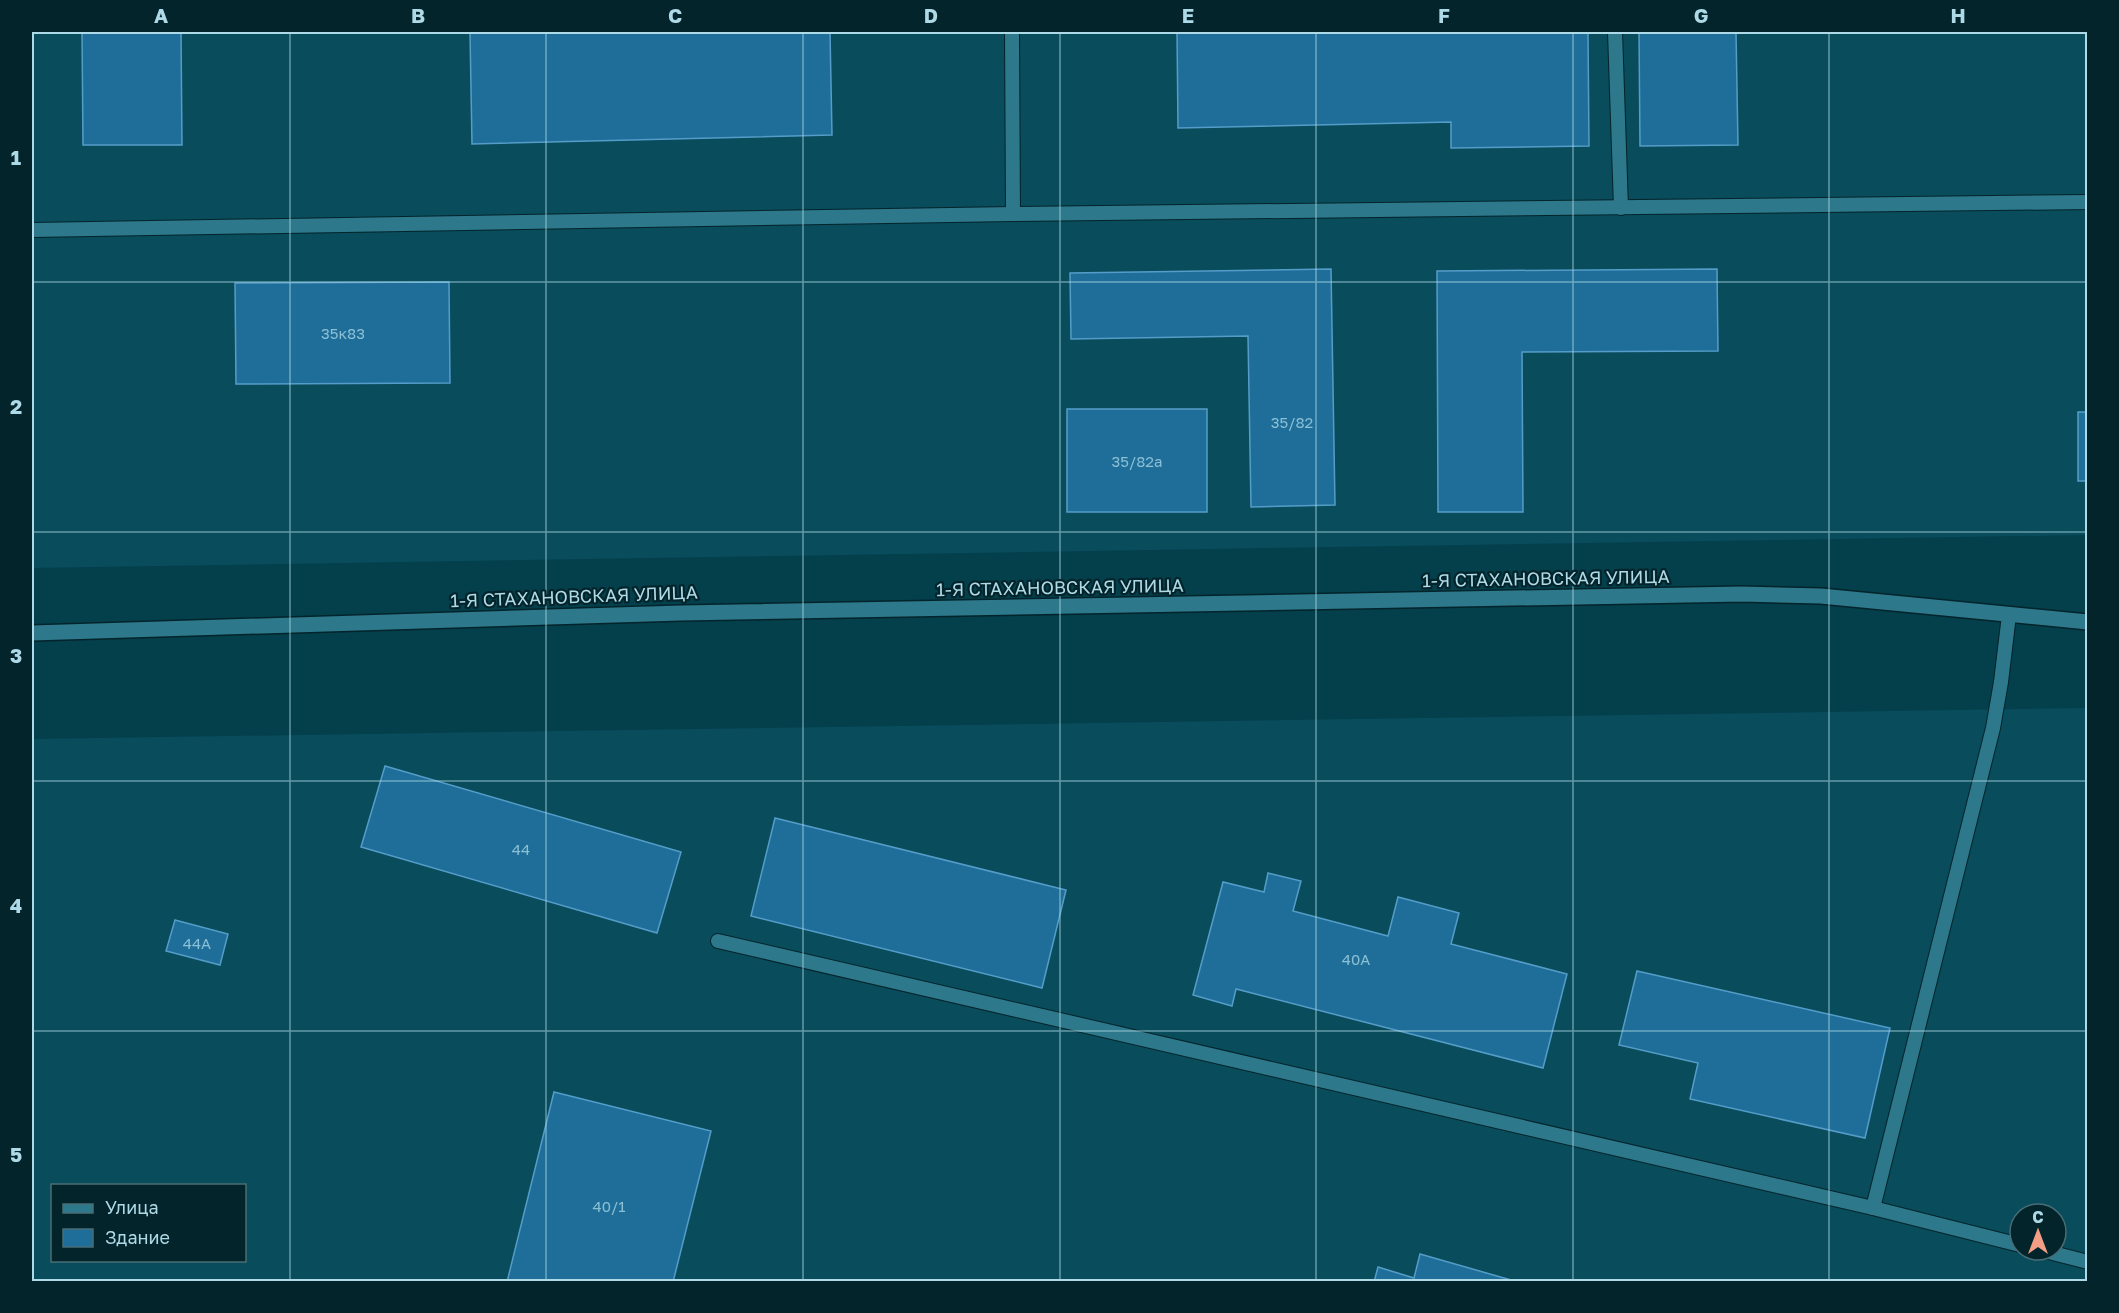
<svg xmlns="http://www.w3.org/2000/svg" width="2119" height="1313" font-family="'Golos Text',sans-serif">
  <style>
    .built { fill: #094c5b; fill-rule: evenodd }
    .building { fill: #1f6e99; stroke: #559dc9; stroke-width: 1.5 }
    .lines { fill: none; stroke-linecap: round; stroke-linejoin: round }
    .service-casing { stroke: #04242b; stroke-width: 16 }
    .secondary-casing { stroke: #04242b; stroke-width: 18 }
    .service { stroke: #2d788b; stroke-width: 14 }
    .secondary { stroke: #2d788b; stroke-width: 15 }
    .grid { fill: none; stroke: #aedae7; stroke-width: 1.5; stroke-opacity: 0.55 }
    .labels { text-anchor: middle; dominant-baseline: central; stroke-width: 4.5; stroke-linejoin: round; paint-order: stroke }
    .number-label { font-size: 15px; fill: #8abfd4 }
    .street-label { font-size: 18px; fill: #aedae7; stroke: #04242b }
    .neatline { fill: none; stroke: #aedae7; stroke-width: 2 }
    .grid-label { font-size: 20px; text-anchor: middle; font-weight: bold; fill: #aedae7 }
  </style>
  <rect width="100%" height="100%" fill="#043f4c"/>
  <g class="built">
    <polygon points="32,32 2087,32 2087,535 32,568"/>
    <path d="M2087 708V1281H32V739ZM52 1186H244V1260H52ZM2020 1214H2056V1250H2020Z"/>
  </g>
  <g class="building">
    <polygon points="82,32 181,32 182,145 83,145"/>
    <polygon points="470,32 830,32 832,135 472,144"/>
    <polygon points="1177,32 1588,32 1589,146 1451,148 1451,122 1178,128"/>
    <polygon points="1639,32 1736,32 1738,145 1640,146"/>
    <polygon points="1331,269 1335,505 1251,507 1248,336 1071,339 1070,273"/>
    <polygon points="1717,269 1718,351 1522,352 1523,512 1438,512 1437,271"/>
    <polygon points="449,282 450,383 236,384 235,283"/>
    <rect x="1067" y="409" width="140" height="103"/>
    <rect x="2078" y="412" width="10" height="69"/>
    <polygon points="385,766 681,852 657,933 361,847"/>
    <polygon points="775,818 1066,890 1042,988 751,916"/>
    <polygon points="1268,873 1301,881 1293,911 1388,936 1398,897 1459,913 1451,944 1567,974 1543,1068 1236,989 1232,1006 1193,995 1223,882 1264,892"/>
    <polygon points="175,920 228,934 220,965 166,951"/>
    <polygon points="1637,971 1890,1028 1865,1138 1690,1099 1698,1063 1619,1045"/>
    <polygon points="554,1092 711,1131 673,1282 507,1282"/>
    <polygon points="1420,1254 1518,1282 1374,1282 1378,1267 1414,1278"/>
  </g>
  <g class="lines">
    <defs>
      <g id="service">
        <polyline points="1012,32 1013,214"/>
        <polyline points="1615,32 1621,208"/>
        <polyline points="32,230 1013,214 2088,202"/>
        <polyline points="718,941 1873,1208 1993,728 2001,682 2009,615"/>
        <polyline points="1873,1208 2020,1245"/>
        <polyline points="2041,1250 2088,1262"/>
      </g>
      <polyline id="secondary" points="32,633 681,613 1742,594 1821,596 2088,622"/>
    </defs>
    <use href="#service" class="service-casing"/>
    <use href="#secondary" class="secondary-casing"/>
    <use href="#service" class="service"/>
    <use href="#secondary" class="secondary"/>
  </g>
  <path class="grid" d="M290 32V1282M546 32V1282M803 32V1282M1060 32V1282M1316 32V1282M1573 32V1282M1829 32V1282M32 282H2088M32 532H2088M32 781H2088M32 1031H2088"/>
  <g class="labels">
    <g class="number-label">
      <text x="343" y="333">35к83</text>
      <text x="1292" y="422">35/82</text>
      <text x="1137" y="461">35/82а</text>
      <text x="521" y="849">44</text>
      <text x="197" y="943">44А</text>
      <text x="1356" y="959">40А</text>
      <text x="609" y="1206">40/1</text>
    </g>
    <g class="street-label">
      <text transform="translate(1546 578) rotate(-1)">1-Я СТАХАНОВСКАЯ УЛИЦА</text>
      <text transform="translate(1060 587) rotate(-1)">1-Я СТАХАНОВСКАЯ УЛИЦА</text>
      <text transform="translate(574 596) rotate(-2)">1-Я СТАХАНОВСКАЯ УЛИЦА</text>
    </g>
  </g>
  <rect width="2119" height="1313" fill="none" stroke="#04242b" stroke-width="66"/>
  <rect x="51" y="1184" width="195" height="78" fill="#04242b" stroke="#486d76" stroke-width="1.5"/>
  <rect x="63" y="1204" width="30" height="9" fill="#2d788b" stroke="#486d76" stroke-width="1.5"/>
  <text x="105" y="1214" font-size="18" fill="#aedae7">Улица</text>
  <rect x="63" y="1229" width="30" height="18" fill="#1f6e99" stroke="#486d76" stroke-width="1.5"/>
  <text x="105" y="1244" font-size="18" fill="#aedae7">Здание</text>
  <g transform="translate(2038 1232)"><circle r="28" fill="#04242b" stroke="#486d76" stroke-width="1.5"/>
  <path d="M0-4.5L10 22L0 15L-10 22Z" fill="#f39f85"/>
  <text y="-9" font-size="16" font-weight="bold" text-anchor="middle" fill="#aedae7">С</text>
  </g>
  <rect x="33" y="33" width="2053" height="1247" class="neatline"/>
  <g class="grid-label">
    <text x="161" y="23">A</text>
    <text x="418" y="23">B</text>
    <text x="675" y="23">C</text>
    <text x="931" y="23">D</text>
    <text x="1188" y="23">E</text>
    <text x="1444" y="23">F</text>
    <text x="1701" y="23">G</text>
    <text x="1958" y="23">H</text>
    <text x="16" y="165">1</text>
    <text x="16" y="414">2</text>
    <text x="16" y="663">3</text>
    <text x="16" y="913">4</text>
    <text x="16" y="1162">5</text>
  </g>
</svg>
